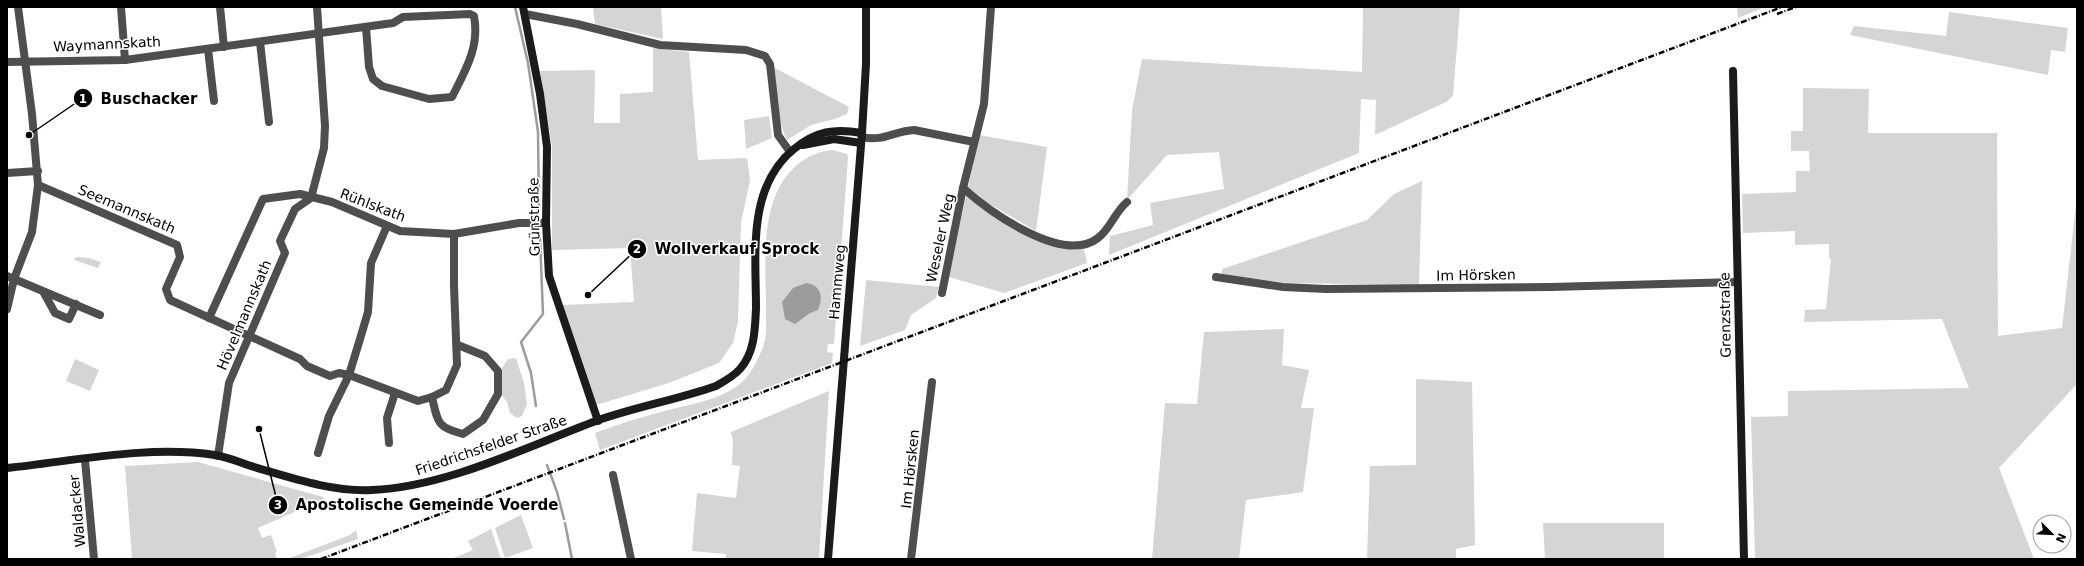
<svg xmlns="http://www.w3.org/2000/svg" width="2084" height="566" font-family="'DejaVu Sans',sans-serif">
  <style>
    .green { fill: #d5d5d5 }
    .water { fill: #9c9c9c }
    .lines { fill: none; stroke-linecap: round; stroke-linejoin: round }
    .stream { stroke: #9c9c9c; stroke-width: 2.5 }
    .street { stroke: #4e4e4e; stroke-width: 8 }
    .secondary { stroke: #1b1b1b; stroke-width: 8 }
    .rail { stroke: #000; stroke-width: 2.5; stroke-dasharray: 6 2 1 2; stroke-linecap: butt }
    .labels { text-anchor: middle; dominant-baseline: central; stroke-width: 3; stroke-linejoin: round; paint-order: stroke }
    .street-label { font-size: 14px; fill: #000; stroke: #fff }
    .leader { fill: none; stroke: #000; stroke-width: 1.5 }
    .callout-dot { fill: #000; stroke: #fff; stroke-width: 1.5 }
    .mark-label { font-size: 12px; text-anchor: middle; font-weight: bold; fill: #fff }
    .callout-label { font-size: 15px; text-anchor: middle; font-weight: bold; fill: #000; stroke: #fff; stroke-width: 3; stroke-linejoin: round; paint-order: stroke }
  </style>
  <rect width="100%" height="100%" fill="#fff"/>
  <g class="green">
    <polygon points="593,7 661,7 663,39 595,24"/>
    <polygon points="1363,7 1460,7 1453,96 1446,102 1375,135 1376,100 1361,99 1359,153 1109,255 1110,236 1153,225 1150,203 1224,189 1219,152 1167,155 1127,200 1132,110 1142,59 1362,72"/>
    <polygon points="1737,7 1765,7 1738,18"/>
    <polygon points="1949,12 2068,28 2065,52 2051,50 2048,75 1850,35 1854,26 1946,36"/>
    <polygon points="653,48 689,52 698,160 747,158 750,180 741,223 738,321 733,343 719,363 669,383 596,405 562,305 634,302 630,248 552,250 552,147 540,71 595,70 594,123 620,123 620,94 653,92"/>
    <path d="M773 67 849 107 847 114 835 119 811 125 787 140C776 118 776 91 773 67Z"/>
    <polygon points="1803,88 1869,89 1868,133 1997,133 1998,336 2062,328 2077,196 2077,384 1999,468 2034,559 1755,559 1751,417 1788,416 1788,391 1969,388 1942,319 1804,322 1805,310 1826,309 1831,259 1829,258 1829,244 1795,245 1795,231 1743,233 1742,194 1796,192 1796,171 1810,171 1809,151 1791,151 1791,131 1803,131"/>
    <polygon points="769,116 772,138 746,149 744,120"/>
    <polygon points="979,135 1047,147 1036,231 988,203 968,187"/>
    <path d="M833 150 847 154 848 158 834 344H828L827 352 833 353 832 363 600 450 595 433C616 425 638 418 661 412 688 404 724 401 745 379 753 370 760 356 764 344 767 333 766 320 766 308 766 262 758 198 797 165 808 156 819 151 833 150Z"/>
    <polygon points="1422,181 1419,285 1286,283 1222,274 1222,269 1367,220 1394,194"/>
    <path d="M966 196C1002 220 1038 249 1084 250L1087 263 1004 293 949 277Z"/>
    <polygon points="76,257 89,258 101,262 98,268 74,260"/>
    <polygon points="866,280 939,287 936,298 911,315 905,330 860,346"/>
    <polygon points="1284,329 1282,365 1309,370 1301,408 1314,408 1303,492 1246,500 1239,559 1152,559 1165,403 1197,404 1204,332"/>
    <polygon points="516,358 524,383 527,404 522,416 517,418 510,413 507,402 501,394 500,371 508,359"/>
    <polygon points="75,359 99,370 90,391 66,381"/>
    <polygon points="1416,379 1472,382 1475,545 1456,549 1456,559 1367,559 1370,466 1416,465"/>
    <polygon points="829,391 819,559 726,559 726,554 692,551 697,493 736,498 740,466 732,465 733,442 731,432"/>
    <polygon points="198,462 323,497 324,499 258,528 262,538 271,535 277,552 275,553 277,559 132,559 125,466"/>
    <polygon points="521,515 533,548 505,558 495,528"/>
    <polygon points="1543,523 1664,523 1664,559 1545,559"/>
    <polygon points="491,529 501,559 451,559 473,550 468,541"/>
    <polygon points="356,530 358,539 301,559 287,559 350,535"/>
  </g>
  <path class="water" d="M806 283C821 285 824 297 818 310L810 313 795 324 785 319 782 302 793 288Z"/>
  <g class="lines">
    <g class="stream">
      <polyline points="515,7 528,63 538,132 539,210"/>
      <polyline points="536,406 531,373 521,342 543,314 540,238"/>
      <polyline points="547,465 557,492 564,519"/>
      <polyline points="565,523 572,559"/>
    </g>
    <g class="street">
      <polyline points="121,7 125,60"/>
      <polyline points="220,7 224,47"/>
      <polyline points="525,14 577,24 660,45 746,50 765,56 770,64 778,135 790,152"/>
      <polyline points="260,42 269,122"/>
      <polyline points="208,49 214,101"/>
      <path d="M7 62 125 60 393 23 403 17 470 14 474 16C480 47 465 71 452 97L429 99 382 86 373 79 369 67 366 27"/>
      <path d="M862 137C883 142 894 131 914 130L974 142"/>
      <polyline points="7,173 38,171"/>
      <polyline points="38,185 177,245 180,257 166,289 170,300 300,359 307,366 330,376 339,373 349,375 418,401 432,397 446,390 457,365 454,286 454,234"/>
      <path d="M963 188C990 212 1063 265 1098 238 1110 229 1115 212 1127 202"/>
      <polyline points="7,276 100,315"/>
      <polyline points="1216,277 1283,287 1326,289 1551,287 1737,282"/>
      <polyline points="44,293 55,313 69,319 76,304"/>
      <polyline points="942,293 963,188 984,104 991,7"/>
      <polyline points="7,309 14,279 32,232 38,185 32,114 18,7"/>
      <polyline points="209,318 263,199 300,194 332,202 400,231 454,234 519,223 546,223"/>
      <path d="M432 397C438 422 436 427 463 434L483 420 498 394V371L485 356 458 345"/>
      <polyline points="389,443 387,418 395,393"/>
      <polyline points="318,453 329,416 349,375 360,339 368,312 371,263 387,226"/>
      <polyline points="218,456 229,383 285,253 280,241 295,209 311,198 324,148 325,126 317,7"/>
      <polyline points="85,460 94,559"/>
      <polyline points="613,475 631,559"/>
      <polyline points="911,559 932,382"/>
    </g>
    <g class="secondary">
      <polyline points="523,7 540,94 547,147 546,223 549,276 598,421"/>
      <polyline points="1733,71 1744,559"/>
      <polyline points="803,145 834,139 861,143"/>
      <path d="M7 468C75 461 148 445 215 455 228 457 241 463 254 467 292 478 332 492 372 490 446 487 526 447 596 421 635 407 676 400 716 386 725 381 734 376 740 369 755 352 755 329 756 308 756 254 747 187 794 149 816 131 834 128 862 133"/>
      <polyline points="828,559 862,133 866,64 866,7"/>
    </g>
    <g class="rail">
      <polyline points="1777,14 1796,7"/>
      <polyline points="321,559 1782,7"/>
    </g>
  </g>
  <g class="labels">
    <g class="street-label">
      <text transform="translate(107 44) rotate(-3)">Waymannskath</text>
      <text transform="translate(373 205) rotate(21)">Rühlskath</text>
      <text transform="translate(127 209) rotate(23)">Seemannskath</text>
      <text transform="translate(534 217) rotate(-91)">Grünstraße</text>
      <text transform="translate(940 238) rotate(-78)">Weseler Weg</text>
      <text transform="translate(1476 275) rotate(-1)">Im Hörsken</text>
      <text transform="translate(837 282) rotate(-85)">Hammweg</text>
      <text transform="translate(244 315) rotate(-67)">Hövelmannskath</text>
      <text transform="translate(1725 315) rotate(-91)">Grenzstraße</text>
      <text transform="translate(491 445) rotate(-19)">Friedrichsfelder Straße</text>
      <text transform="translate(910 469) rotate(-84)">Im Hörsken</text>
      <text transform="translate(77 511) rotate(-95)">Waldacker</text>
    </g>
  </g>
  <path class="leader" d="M29 135L83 98M588 295L637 249M259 429L278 505"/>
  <g class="callout-dot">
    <circle cx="29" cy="135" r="4"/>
    <circle cx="588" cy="295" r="4"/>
    <circle cx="259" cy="429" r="4"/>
    <circle cx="83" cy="98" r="10"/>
    <circle cx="637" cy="249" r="10"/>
    <circle cx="278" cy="505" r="10"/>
  </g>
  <g class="mark-label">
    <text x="83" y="103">1</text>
    <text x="637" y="253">2</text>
    <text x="278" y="509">3</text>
  </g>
  <g class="callout-label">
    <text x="149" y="104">Buschacker</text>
    <text x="737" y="254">Wollverkauf Sprock</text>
    <text x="427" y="510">Apostolische Gemeinde Voerde</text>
  </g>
  <rect width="2084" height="566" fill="none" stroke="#000000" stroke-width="16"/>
  <g transform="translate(2052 534) rotate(114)"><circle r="19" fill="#ffffff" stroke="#999999"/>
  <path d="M0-3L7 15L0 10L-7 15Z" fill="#000000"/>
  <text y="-6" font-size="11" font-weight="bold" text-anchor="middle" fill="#000000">N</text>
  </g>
</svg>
